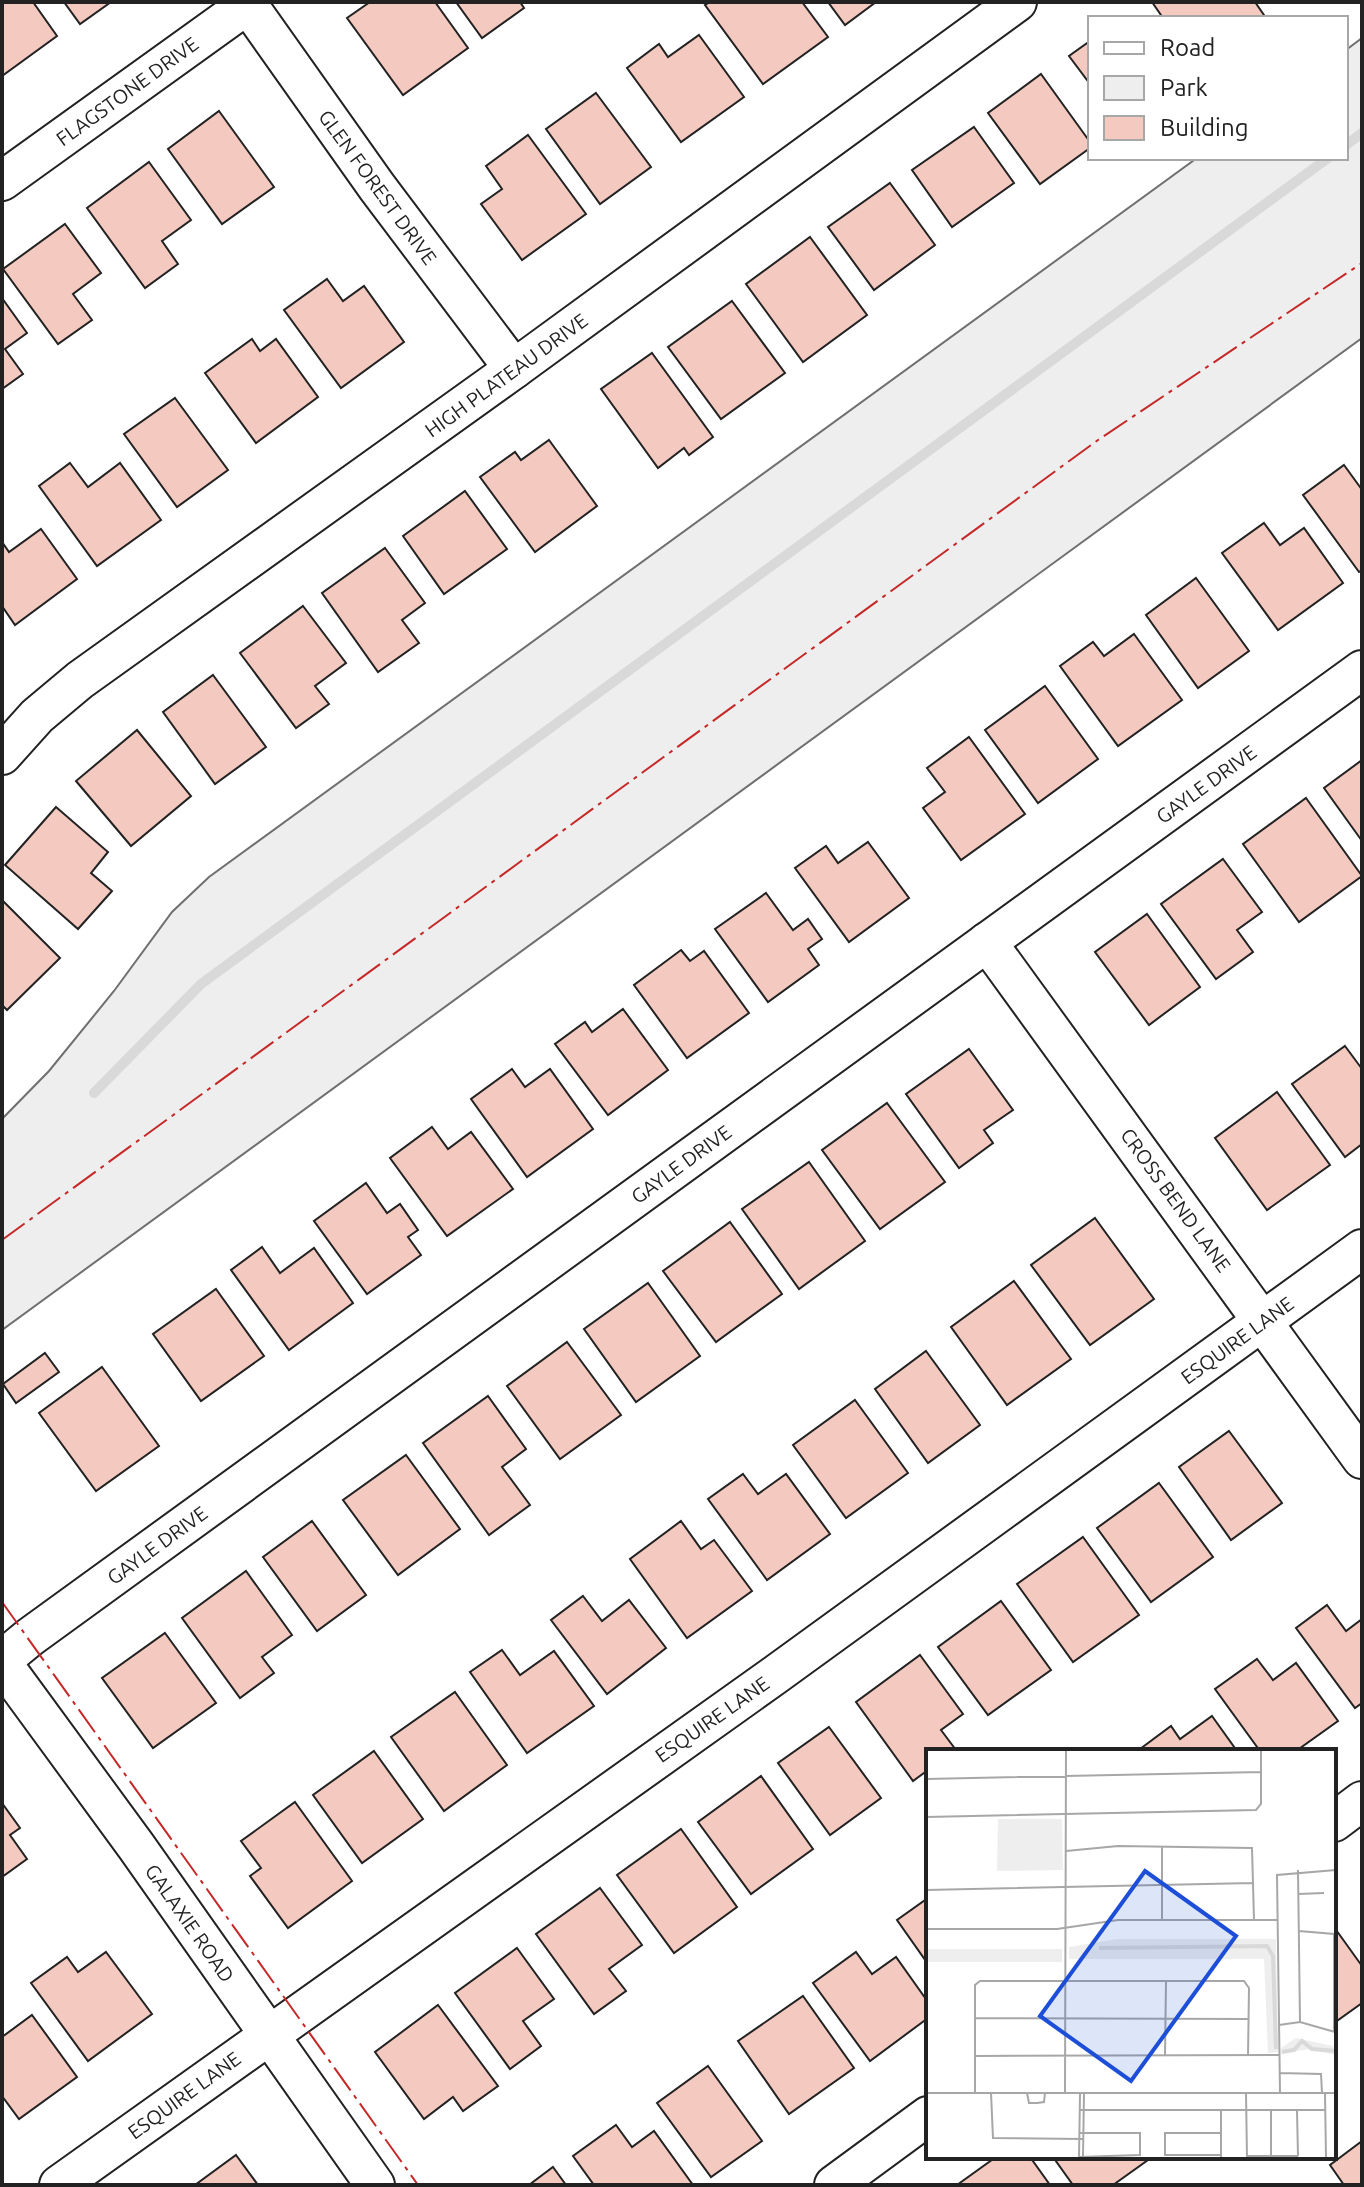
<svg xmlns="http://www.w3.org/2000/svg" width="1364" height="2187" font-family="Ubuntu,sans-serif">
  <style>
    .green { fill: #eee; stroke: #6f6f6f; stroke-width: 2 }
    .lines { fill: none; stroke-linecap: round; stroke-linejoin: round }
    .stream { stroke: #d9d9d9; stroke-width: 10 }
    .building { fill: #f3c9c0; stroke: #222; stroke-width: 2 }
    .minor-casing { stroke: #222; stroke-width: 42 }
    .minor { stroke: #fff; stroke-width: 38 }
    .power { stroke: #c62828; stroke-width: 2; stroke-dasharray: 28 6 4 6; stroke-linecap: butt }
    .labels { text-anchor: middle; dominant-baseline: central; stroke-width: 6; stroke-linejoin: round; paint-order: stroke }
    .street-label { font-size: 20px; fill: #222; stroke: #fff }
    .inset-river { fill: none; stroke: #d9d9d9; stroke-width: 4 }
    .inset-road { fill: none; stroke: #a7a7a7; stroke-width: 2 }
    .view { fill: #1d4ed8; fill-opacity: 0.15; stroke: #1d4ed8; stroke-width: 4 }
    .inset-edge { fill: none; stroke: #222; stroke-width: 4 }
  </style>
  <rect width="100%" height="100%" fill="#fff"/>
  <polygon class="green" points="1362,38 1362,338 2,1330 2,1119 49,1071 114,991 172,912 209,877 1197,158 1346,158 1346,50"/>
  <g class="lines">
    <g class="stream">
      <polyline points="1346,145 1362,133"/>
      <polyline points="94,1093 201,984 1328,158"/>
    </g>
  </g>
  <g class="building">
    <polygon points="2,2 33,2 57,36 2,76"/>
    <polygon points="64,2 111,2 80,24"/>
    <polygon points="370,2 435,2 468,48 403,95 347,18"/>
    <polygon points="456,2 520,2 524,8 482,38"/>
    <polygon points="710,2 802,2 828,37 763,84 705,5"/>
    <polygon points="828,2 876,2 845,25"/>
    <polygon points="1152,2 1255,2 1266,18 1163,18"/>
    <polygon points="699,35 744,97 681,142 627,68 659,44 668,57"/>
    <polygon points="1090,41 1090,84 1069,56"/>
    <polygon points="1041,74 1090,142 1090,148 1040,184 988,113"/>
    <polygon points="596,93 651,167 600,204 546,129"/>
    <polygon points="219,111 274,187 222,224 168,149"/>
    <polygon points="974,127 1014,183 952,227 912,170"/>
    <polygon points="528,135 586,214 522,260 481,204 502,189 486,166"/>
    <polygon points="149,162 191,220 162,241 178,264 145,288 87,208"/>
    <polygon points="890,183 935,245 874,290 828,227"/>
    <polygon points="65,224 101,273 73,294 92,320 58,344 3,269"/>
    <polygon points="810,237 867,315 803,362 746,284"/>
    <polygon points="327,279 343,301 364,286 404,342 341,388 284,310"/>
    <polygon points="2,298 27,333 5,349 23,374 2,389"/>
    <polygon points="732,301 785,373 721,419 668,347"/>
    <polygon points="252,339 260,351 276,339 318,397 256,443 205,373"/>
    <polygon points="652,353 713,437 689,455 684,448 658,468 601,389"/>
    <polygon points="175,398 228,470 177,507 124,434"/>
    <polygon points="549,440 597,506 535,552 480,477 515,452 521,460"/>
    <polygon points="70,463 88,487 120,463 161,520 97,566 39,486"/>
    <polygon points="1344,465 1360,487 1362,485 1362,570 1359,572 1303,495"/>
    <polygon points="465,491 507,549 444,594 403,536"/>
    <polygon points="1264,523 1280,545 1304,528 1343,583 1278,630 1222,553"/>
    <polygon points="41,529 77,579 15,625 2,606 2,542 9,552"/>
    <polygon points="385,548 425,603 402,620 419,643 378,672 322,593"/>
    <polygon points="1196,578 1249,651 1198,688 1146,615"/>
    <polygon points="303,606 346,663 315,686 329,704 296,728 240,653"/>
    <polygon points="1134,634 1182,700 1118,746 1060,666 1093,642 1104,656"/>
    <polygon points="213,675 266,747 215,784 163,712"/>
    <polygon points="1045,686 1098,759 1038,803 985,730"/>
    <polygon points="137,730 191,796 131,846 76,781"/>
    <polygon points="969,737 1025,814 961,860 923,808 945,792 927,768"/>
    <polygon points="1362,760 1362,841 1324,788"/>
    <polygon points="1306,798 1362,876 1299,922 1243,844"/>
    <polygon points="56,807 108,852 91,873 112,891 78,929 5,865"/>
    <polygon points="868,842 909,898 849,942 795,868 826,846 838,863"/>
    <polygon points="1223,859 1262,912 1237,930 1253,952 1216,979 1161,904"/>
    <polygon points="766,893 793,930 808,919 822,939 808,949 819,965 768,1002 715,929"/>
    <polygon points="2,900 60,958 7,1010 2,1005"/>
    <polygon points="1147,914 1200,987 1149,1025 1095,952"/>
    <polygon points="681,950 690,961 704,951 749,1013 687,1058 634,985"/>
    <polygon points="623,1009 668,1070 608,1115 555,1044 585,1022 592,1032"/>
    <polygon points="1345,1046 1362,1069 1362,1144 1345,1157 1292,1084"/>
    <polygon points="969,1049 1013,1110 984,1130 993,1143 959,1168 906,1094"/>
    <polygon points="512,1069 525,1087 550,1069 593,1129 527,1177 471,1099"/>
    <polygon points="1277,1092 1330,1165 1267,1210 1215,1138"/>
    <polygon points="887,1103 945,1182 880,1229 822,1150"/>
    <polygon points="432,1127 448,1149 471,1132 513,1189 447,1236 390,1158"/>
    <polygon points="809,1162 865,1241 799,1289 742,1209"/>
    <polygon points="366,1183 387,1213 400,1204 418,1230 408,1237 421,1255 367,1294 314,1221"/>
    <polygon points="1095,1218 1154,1299 1090,1345 1031,1265"/>
    <polygon points="730,1222 782,1294 716,1342 663,1271"/>
    <polygon points="262,1247 280,1273 314,1248 353,1303 289,1350 231,1270"/>
    <polygon points="1014,1281 1071,1359 1007,1405 951,1327"/>
    <polygon points="648,1283 700,1356 636,1402 584,1329"/>
    <polygon points="216,1289 264,1356 201,1401 153,1334"/>
    <polygon points="567,1342 621,1415 560,1459 507,1386"/>
    <polygon points="926,1351 980,1425 928,1463 875,1389"/>
    <polygon points="45,1353 59,1372 16,1403 3,1384"/>
    <polygon points="102,1367 159,1446 96,1491 39,1413"/>
    <polygon points="488,1396 526,1449 502,1467 530,1505 489,1535 423,1443"/>
    <polygon points="855,1400 908,1473 846,1518 793,1445"/>
    <polygon points="1229,1431 1282,1503 1231,1540 1179,1467"/>
    <polygon points="406,1455 460,1529 398,1575 343,1500"/>
    <polygon points="743,1474 758,1494 786,1474 830,1534 767,1580 708,1499"/>
    <polygon points="1159,1483 1213,1557 1151,1602 1097,1528"/>
    <polygon points="312,1521 366,1595 317,1631 263,1557"/>
    <polygon points="681,1521 701,1549 714,1540 752,1591 687,1638 630,1559"/>
    <polygon points="1083,1537 1139,1615 1073,1662 1017,1584"/>
    <polygon points="246,1571 292,1635 262,1657 274,1673 240,1698 182,1618"/>
    <polygon points="583,1596 602,1621 629,1600 666,1648 607,1694 551,1620"/>
    <polygon points="1001,1601 1051,1670 988,1715 938,1647"/>
    <polygon points="1327,1605 1346,1631 1362,1619 1362,1703 1355,1708 1296,1628"/>
    <polygon points="165,1633 216,1703 153,1748 102,1678"/>
    <polygon points="502,1650 520,1675 554,1651 594,1706 527,1753 470,1672"/>
    <polygon points="920,1655 963,1714 941,1730 956,1750 928,1751 928,1770 913,1781 856,1702"/>
    <polygon points="1257,1659 1273,1680 1296,1663 1338,1721 1296,1751 1260,1751 1215,1689"/>
    <polygon points="455,1692 507,1765 444,1811 391,1737"/>
    <polygon points="1212,1716 1237,1751 1141,1751 1140,1749 1171,1726 1180,1739"/>
    <polygon points="829,1727 881,1798 830,1835 778,1763"/>
    <polygon points="374,1751 423,1819 362,1863 313,1795"/>
    <polygon points="761,1776 813,1849 751,1894 698,1822"/>
    <polygon points="295,1802 352,1881 288,1928 250,1876 261,1868 241,1841"/>
    <polygon points="2,1803 20,1828 10,1835 27,1859 2,1877"/>
    <polygon points="681,1829 737,1907 674,1953 617,1875"/>
    <polygon points="600,1888 642,1945 609,1969 626,1991 594,2014 536,1934"/>
    <polygon points="928,1898 928,1964 897,1920"/>
    <polygon points="1334,1927 1362,1966 1362,2003 1334,2023"/>
    <polygon points="517,1948 554,1999 523,2021 541,2046 510,2069 455,1993"/>
    <polygon points="106,1952 152,2014 88,2061 31,1983 67,1957 78,1972"/>
    <polygon points="856,1952 872,1974 896,1957 928,2002 928,2018 870,2061 813,1983"/>
    <polygon points="803,1996 854,2068 789,2114 738,2041"/>
    <polygon points="438,2005 498,2086 463,2111 453,2097 424,2119 375,2052"/>
    <polygon points="32,2015 77,2077 19,2119 2,2096 2,2037"/>
    <polygon points="708,2066 762,2141 711,2177 657,2103"/>
    <polygon points="616,2125 632,2147 654,2131 693,2185 594,2185 573,2156"/>
    <polygon points="1362,2141 1362,2185 1344,2185 1330,2165"/>
    <polygon points="236,2155 258,2185 195,2185"/>
    <polygon points="996,2157 1030,2157 1050,2185 957,2185"/>
    <polygon points="1053,2157 1146,2157 1148,2160 1113,2185 1073,2185"/>
    <polygon points="553,2167 566,2185 529,2185"/>
  </g>
  <g class="lines">
    <defs>
      <g id="minor">
        <polyline points="246,2 377,187 514,369"/>
        <polyline points="2,181 251,2"/>
        <polyline points="2,755 37,716 80,680 514,369 1017,2"/>
        <polyline points="987,942 1362,1459"/>
        <polyline points="2,1660 30,1637 1362,670"/>
        <polyline points="2,1663 136,1846 375,2185"/>
        <polyline points="1334,1822 1362,1801"/>
        <polyline points="59,2185 775,1675 1362,1249"/>
        <polyline points="834,2185 928,2116"/>
      </g>
    </defs>
    <use href="#minor" class="minor-casing"/>
    <use href="#minor" class="minor"/>
    <g class="power">
      <polyline points="2,1240 1098,440 1362,263"/>
      <polyline points="2,1602 418,2185"/>
    </g>
  </g>
  <g class="labels">
    <g class="street-label">
      <text transform="translate(127 91) rotate(-36)">FLAGSTONE DRIVE</text>
      <text transform="translate(378 187) rotate(54)">GLEN FOREST DRIVE</text>
      <text transform="translate(506 375) rotate(-36)">HIGH PLATEAU DRIVE</text>
      <text transform="translate(1206 784) rotate(-36)">GAYLE DRIVE</text>
      <text transform="translate(681 1164) rotate(-36)">GAYLE DRIVE</text>
      <text transform="translate(1176 1200) rotate(54)">CROSS BEND LANE</text>
      <text transform="translate(1237 1340) rotate(-36)">ESQUIRE LANE</text>
      <text transform="translate(157 1545) rotate(-36)">GAYLE DRIVE</text>
      <text transform="translate(712 1719) rotate(-35)">ESQUIRE LANE</text>
      <text transform="translate(190 1923) rotate(55)">GALAXIE ROAD</text>
      <text transform="translate(184 2095) rotate(-36)">ESQUIRE LANE</text>
    </g>
  </g>
  <g transform="translate(926 1749)">
    <rect width="410" height="410" fill="#fff"/>
    <path d="M72 70H136L137 121 71 122ZM191 190H350L352 303 342 304 338 210H143V198ZM0 200H136V213H0ZM370 289 407 297 410 306 383 300 355 305V299Z" fill="#eee"/>
    <path class="inset-river" d="M173 199 341 197 347 207 350 300M356 303 368 301 376 292 386 300 410 302"/>
    <path class="inset-road" d="M0 30 335 23M0 68 330 61 335 55V1M236 97V171M140 102 192 97 326 99 328 171M372 121 374 273M0 141 327 134M372 145 398 144M0 180H131L192 171H352M373 182 408 185V283M49 269 322 270M353 276 374 273 409 283M49 307 354 306M239 307 240 232M354 324 395 325 396 344M0 344H410M49 344V236L54 232H318L323 239 322 307M65 344 67 389 157 390M101 344 103 354H111L118 353 119 344M139 344 140 1M320 344 321 409M354 344 351 126 410 121M399 344 400 409M154 361H399M295 361V409M371 362 372 407M295 406H239V384H295M345 406V362M157 407 158 344M321 407H372M153 408 214 406V384H153M153 409 154 344"/>
    <path class="view" d="M219 122 310 187 205 332 114 267Z"/>
    <rect width="410" height="410" class="inset-edge"/>
  </g>
  <rect width="1364" height="2187" fill="none" stroke="#222222" stroke-width="8"/>
  <rect x="1088" y="16" width="260" height="144" fill="#ffffff" stroke="#a7a7a7" stroke-width="2"/>
  <rect x="1104" y="42" width="40" height="12" fill="#ffffff" stroke="#a7a7a7" stroke-width="2"/>
  <text x="1160" y="56" font-size="24" fill="#222222">Road</text>
  <rect x="1104" y="76" width="40" height="24" fill="#eeeeee" stroke="#a7a7a7" stroke-width="2"/>
  <text x="1160" y="96" font-size="24" fill="#222222">Park</text>
  <rect x="1104" y="116" width="40" height="24" fill="#f3c9c0" stroke="#a7a7a7" stroke-width="2"/>
  <text x="1160" y="136" font-size="24" fill="#222222">Building</text>
</svg>
